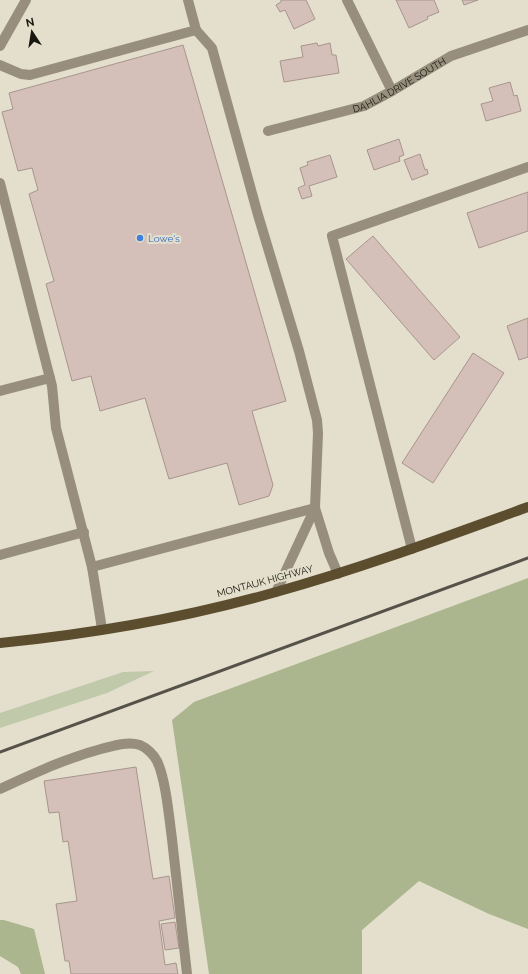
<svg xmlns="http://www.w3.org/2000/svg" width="528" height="974" font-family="Raleway,sans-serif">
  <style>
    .green { fill: #c1c9ab }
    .forest { fill: #abb68e }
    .building { fill: #d4c0b9; stroke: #a8958e }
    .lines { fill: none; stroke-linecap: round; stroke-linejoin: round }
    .minor { stroke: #978e7e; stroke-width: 10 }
    .major { stroke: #5c4d2f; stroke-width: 10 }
    .rail { stroke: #555349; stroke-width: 3 }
    .shop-dot { fill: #3f7fe0; stroke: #e3dfcc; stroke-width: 1.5 }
    .labels { text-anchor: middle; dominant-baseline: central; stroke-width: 4; stroke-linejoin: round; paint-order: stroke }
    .street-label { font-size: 10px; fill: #181710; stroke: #e3dfcc }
    .shop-label { font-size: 10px; fill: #366cbe; stroke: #e3dfcc; text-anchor: start }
  </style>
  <rect width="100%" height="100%" fill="#e3dfcc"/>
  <polygon class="green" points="154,671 107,693 0,728 0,713 123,672"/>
  <g class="forest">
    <polygon points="528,578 528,929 489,914 419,881 362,930 362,974 209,974 172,720 194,702"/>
    <polygon points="0,920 4,920 34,929 45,974 21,974 18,967 0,956"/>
  </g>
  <g class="building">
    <polygon points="281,0 306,0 315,19 294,29 285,10 280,12 276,5 281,2"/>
    <polygon points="396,0 434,0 439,12 427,17 428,19 409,28"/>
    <polygon points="462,0 478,0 464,5"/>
    <polygon points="317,43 318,46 330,43 332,55 336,55 339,73 284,82 280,61 303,57 301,46"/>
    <polygon points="183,45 286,401 252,411 273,485 269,496 239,505 227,463 169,479 145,398 100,411 91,376 72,381 46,284 54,281 29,194 38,190 32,168 18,171 2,112 13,109 9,93"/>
    <polygon points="510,82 514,96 517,95 521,111 486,121 481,104 493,101 489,88"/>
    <polygon points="399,139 404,155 399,157 400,161 374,170 367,150"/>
    <polygon points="420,154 425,170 427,169 428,174 412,180 404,160"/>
    <polygon points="330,155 337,177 309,186 312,196 302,199 298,188 305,185 300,168 308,165 307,162"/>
    <polygon points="528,192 528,231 479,248 467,213"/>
    <polygon points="373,236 460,337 434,360 346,259"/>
    <polygon points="528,318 528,357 519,360 507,326"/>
    <polygon points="473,353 504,373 433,483 402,463"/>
    <polygon points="136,767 153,879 169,876 175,918 159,921 165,965 176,963 178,974 71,974 69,961 65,961 56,904 77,901 68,841 63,842 59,812 49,813 44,781"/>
    <polygon points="175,922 179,948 165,950 161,924"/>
  </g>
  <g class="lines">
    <g class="minor">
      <polyline points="347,0 392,91"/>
      <polyline points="196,30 212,48 258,215 299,351 317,420 318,433 315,508 329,553 338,574"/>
      <polyline points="0,46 26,0"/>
      <polyline points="0,65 21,74 30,75 196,30 188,0"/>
      <path id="s1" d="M268 131 364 106 392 91 451 56 528 30"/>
      <polyline points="0,183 52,386 56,428 92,567 102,629"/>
      <polyline points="0,391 50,378"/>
      <polyline points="412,549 332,236 528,167"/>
      <polyline points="0,555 84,532"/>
      <polyline points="92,567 315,508"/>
      <polyline points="276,592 315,508"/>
      <path d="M0 789C35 773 64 759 101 749 113 746 127 741 140 745 147 748 154 755 157 761 166 780 169 817 172 839 177 884 182 929 187 974"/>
    </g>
    <path class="major" d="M0 643C91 634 188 617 276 592 362 568 445 537 528 507"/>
    <polyline class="rail" points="0,752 528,558"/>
  </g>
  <circle class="shop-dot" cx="140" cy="238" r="4"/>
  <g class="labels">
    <g class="street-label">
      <text stroke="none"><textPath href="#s1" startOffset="140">DAHLIA DRIVE SOUTH</textPath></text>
      <text transform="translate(265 581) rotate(-15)">MONTAUK HIGHWAY</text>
    </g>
    <g class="shop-label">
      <text x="148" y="238">Lowe's</text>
    </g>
  </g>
  <g transform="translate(32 32) rotate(348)" stroke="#e3dfcc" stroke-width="3" paint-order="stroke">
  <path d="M0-3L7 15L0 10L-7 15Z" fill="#181710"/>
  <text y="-6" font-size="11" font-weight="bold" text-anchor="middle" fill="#181710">N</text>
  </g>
</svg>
